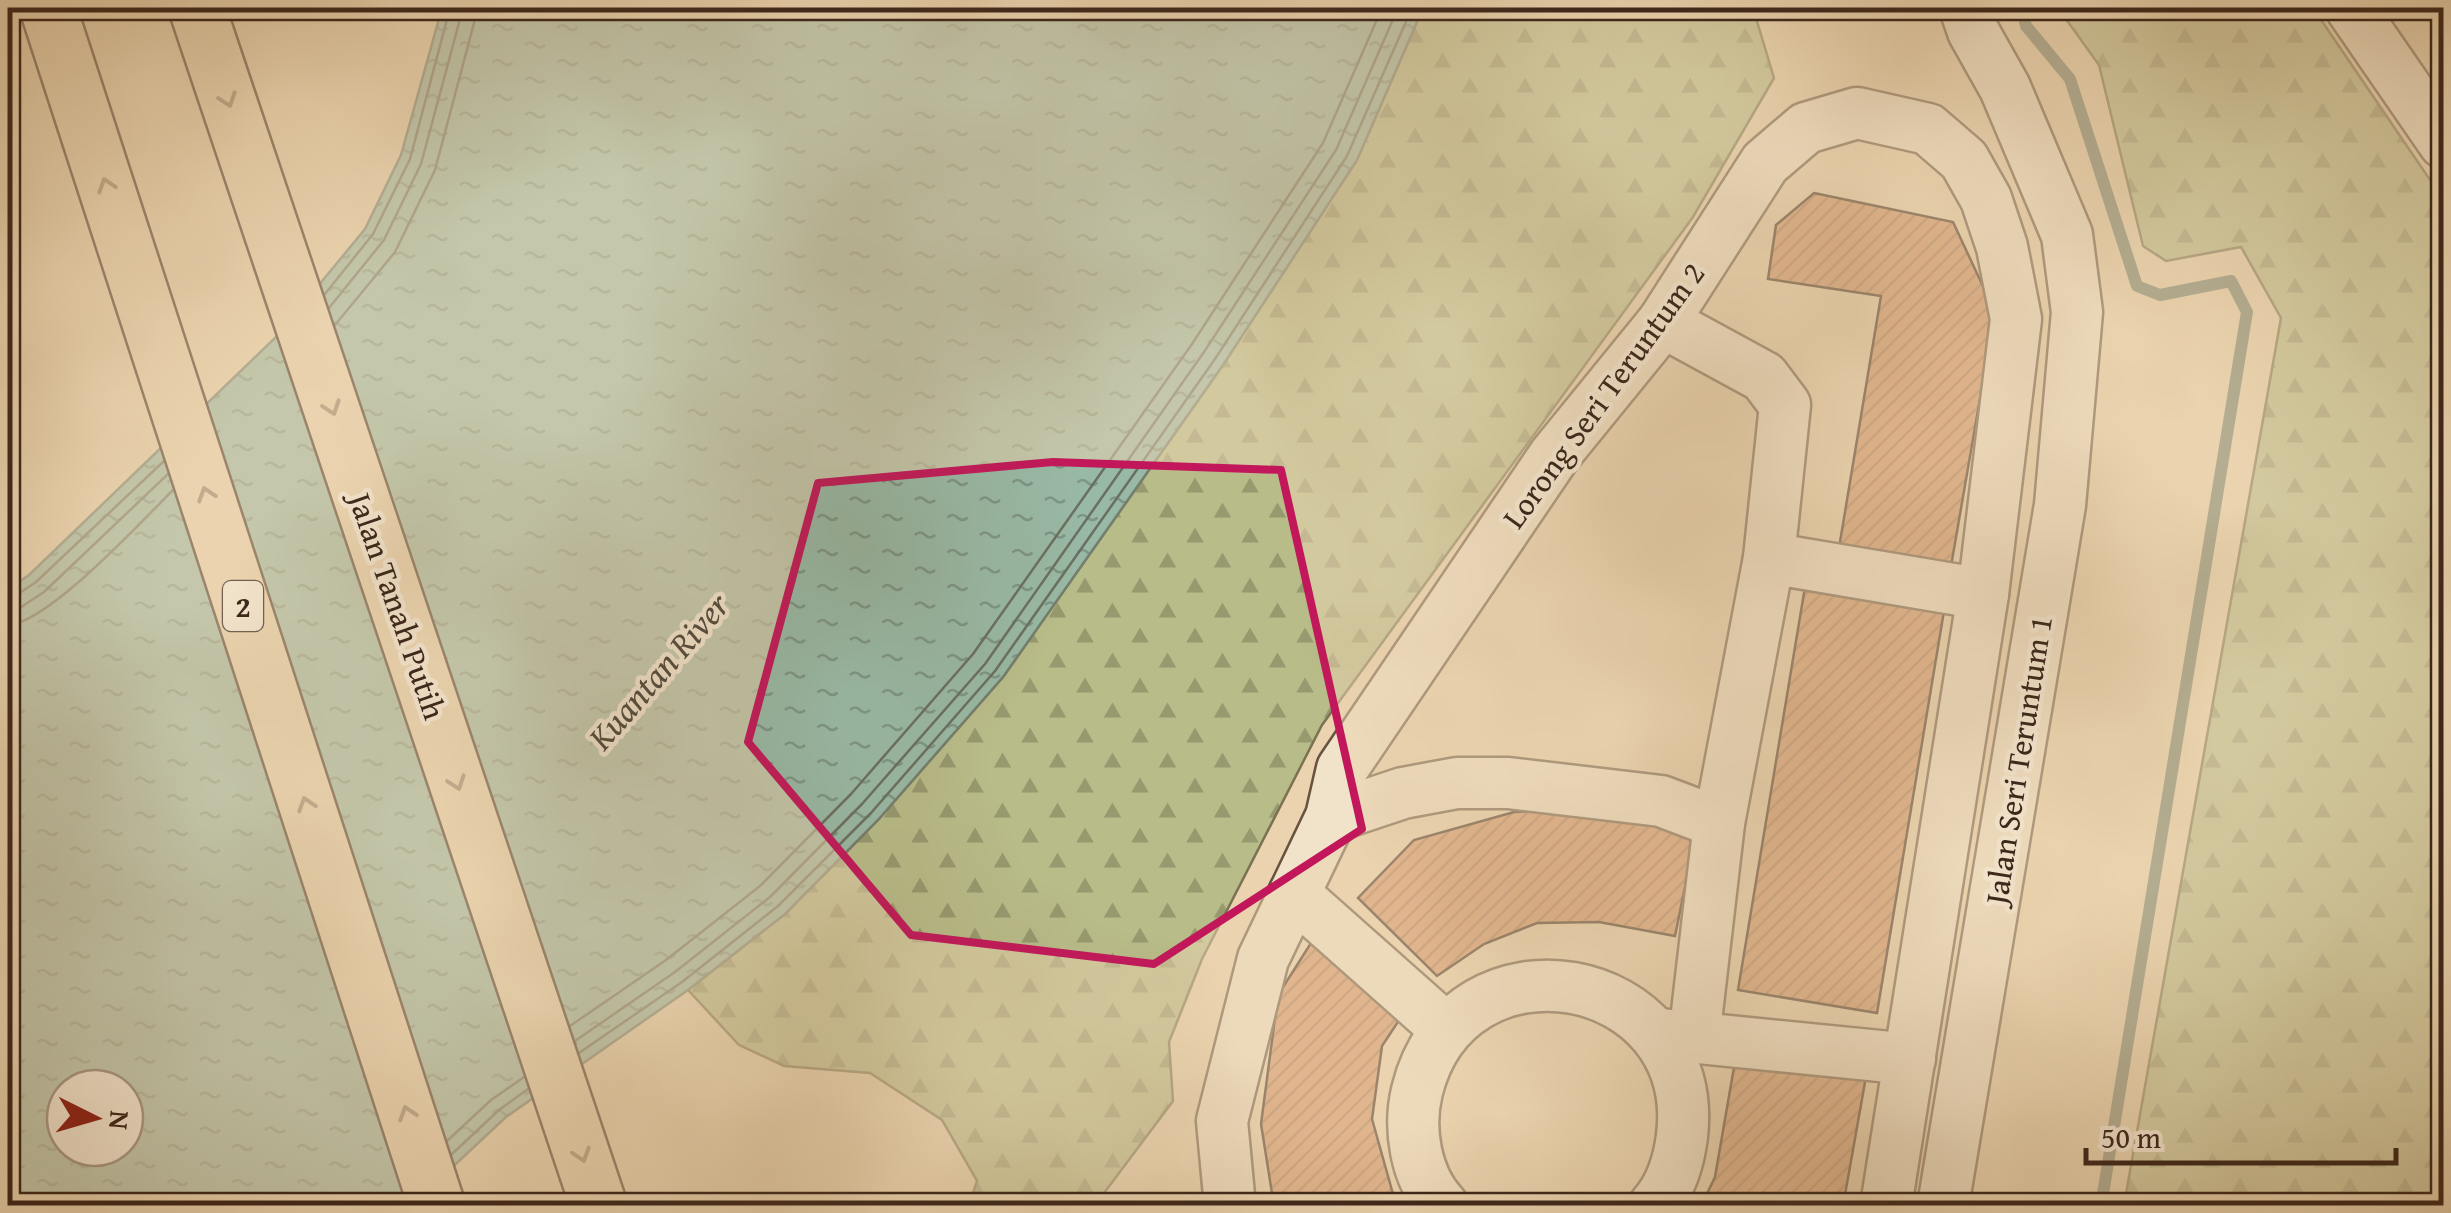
<svg xmlns="http://www.w3.org/2000/svg" width="2451" height="1213" font-family="'Gentium Book Plus',serif">
  <style>
    .forest { fill: url(#forest-firs); stroke: #7a7252; stroke-width: 2.5 }
    .water { fill: url(#water-ripples); stroke: #747f6e; stroke-width: 2.5; fill-rule: evenodd }
    .lines { fill: none; stroke-linecap: round; stroke-linejoin: round }
    .shore { stroke: #6a7060; stroke-width: 2.5 }
    .stream { stroke: #747f6e; stroke-width: 12 }
    .building { fill: url(#building-hatch); stroke: #3d271b; stroke-width: 2.5 }
    .minor-casing { stroke: #685240; stroke-width: 55 }
    .highway-casing { stroke: #3d271b; stroke-width: 60 }
    .minor { stroke: #f1e2ca; stroke-width: 50 }
    .highway { stroke: #ead3ae; stroke-width: 55 }
    .oneway { stroke: #947d64 }
    .marked { fill: none; stroke: #c2185b; stroke-width: 8; stroke-linejoin: round }
    .labels { text-anchor: middle; dominant-baseline: central; stroke-width: 9; stroke-linejoin: round; paint-order: stroke }
    .shield { fill: #f1e2ca; stroke: #735f50; stroke-width: 2.5 }
    .shield-label { font-size: 30px; font-weight: bold; fill: #3d271b }
    .street-label { font-size: 32px; fill: #3d271b; stroke: #f1e2ca }
    .water-label { font-size: 35px; font-style: italic; fill: #544c3e; stroke: #f1e2ca }
  </style>
  <defs>
    <pattern id="forest-firs" width="22" height="20" patternUnits="userSpaceOnUse" patternTransform="scale(2.5)"><rect width="22" height="20" fill="#b8bc89"/><path d="M5 1l3.5 6h-7zM16 11l3.5 6h-7z" fill="#97996f"/></pattern>
    <pattern id="water-ripples" width="26" height="14" patternUnits="userSpaceOnUse" patternTransform="scale(2.5)"><rect width="26" height="14" fill="#98b9a6"/><path d="M2 4q2-2 4 0t4 0M15 11q2-2 4 0t4 0" fill="none" stroke="#7d9686"/></pattern>
    <pattern id="building-hatch" width="6" height="6" patternUnits="userSpaceOnUse" patternTransform="scale(2.5)"><rect width="6" height="6" fill="#d79366"/><path d="M-1 1l2-2M0 6l6-6M5 7l2-2" fill="none" stroke="#b07853"/></pattern>
  </defs>
  <rect width="100%" height="100%" fill="#ead3ae"/>
  <filter id="stains"><feTurbulence type="fractalNoise" baseFrequency=".002" numOctaves="4"/><feColorMatrix values="0 0 0 0 .2 0 0 0 0 .09 0 0 0 0 .02 0 0 0 .5 -.17"/></filter>
  <radialGradient id="worn" r=".72"><stop offset=".6" stop-color="#630" stop-opacity="0"/><stop offset="1" stop-color="#630" stop-opacity=".3"/></radialGradient>
  <g class="forest">
    <polygon points="1423,8 1753,8 1774,78 1693,217 1322,725 1202,959 1169,1042 1173,1101 1095,1205 969,1205 977,1181 942,1120 870,1073 784,1066 739,1045 688,990 785,914 878,820 1003,677 1223,365 1357,160"/>
    <polygon points="2058,8 2313,8 2443,199 2443,1205 2124,1205 2281,318 2241,247 2166,261 2143,246 2099,65"/>
  </g>
  <path class="water" d="M442 8H1423L1357 160 1223 365 1003 677 878 820 785 914 688 990 506 1117 412 1205 8 1206V590L29 575 276 337 365 229 401 155ZM65 1088H125V1148H65Z"/>
  <g class="lines">
    <g class="shore">
      <polyline points="325,294 373,234 410,159 450,8"/>
      <polyline points="329,308 384,240 421,164 463,8"/>
      <polyline points="335,325 395,252 435,170 478,8"/>
      <polyline points="8,597 15,596 36,582 164,461"/>
      <polyline points="8,610 21,607 44,592 168,474"/>
      <path d="M8 625C48 623 141 522 173 490"/>
      <polyline points="570,1026 666,960 760,886 851,794 973,654 1192,344 1323,143 1382,8"/>
      <polyline points="575,1041 675,972 770,897 862,804 985,664 1204,352 1336,150 1398,8"/>
      <polyline points="579,1053 682,982 778,906 871,813 995,671 1215,359 1347,156 1412,8"/>
      <polyline points="447,1141 491,1100 524,1077"/>
      <polyline points="452,1154 499,1110 528,1089"/>
    </g>
    <polyline class="stream" points="2022,8 2026,26 2070,79 2137,286 2160,295 2231,281 2247,312 2101,1206"/>
  </g>
  <g class="building">
    <polygon points="1814,193 1953,222 1995,312 1950,572 1838,554 1881,296 1768,279 1776,225"/>
    <polygon points="1805,587 1944,611 1877,1013 1738,990"/>
    <polygon points="1601,809 1697,828 1675,936 1599,922 1537,923 1484,944 1437,976 1358,898 1414,840 1514,812"/>
    <polygon points="1311,943 1409,1005 1382,1046 1372,1119 1393,1194 1401,1206 1274,1206 1261,1124 1278,995"/>
    <polygon points="1737,1050 1867,1071 1843,1206 1701,1206 1715,1177"/>
  </g>
  <g class="lines">
    <defs>
      <g id="minor">
        <polyline points="2351,8 2444,143"/>
        <polyline points="1663,322 1764,377 1785,405 1769,558 1719,823 1694,1038"/>
        <polyline points="1769,558 1983,594"/>
        <polyline points="1331,817 1403,793 1457,783 1508,783 1661,801 1719,823"/>
        <polyline points="1294,894 1446,1029"/>
        <polyline points="1659,1034 1910,1059"/>
        <polyline points="1230,1206 1222,1121 1263,959 1331,817 1342,769 1554,456 1663,322 1765,163 1806,128 1857,113 1928,129 1964,160 1986,199 2002,247 2016,319 1983,594 1886,1206"/>
        <path d="M1443 1206C1415 1177 1408 1128 1417 1091 1458 924 1702 968 1682 1136 1679 1160 1671 1187 1654 1206"/>
        <polyline points="1943,1206 2060,505 2077,312 2067,235 2005,88 1973,31 1965,8"/>
      </g>
      <g id="highway">
        <polyline points="48,8 437,1206"/>
        <polyline points="197,8 599,1206"/>
      </g>
    </defs>
    <use href="#minor" class="minor-casing"/>
    <use href="#highway" class="highway-casing"/>
    <use href="#minor" class="minor"/>
    <use href="#highway" class="highway"/>
  </g>
  <defs><path id="oneway-chevron" d="M-2-3.5L2.5 0L-2 3.5" fill="none" stroke-width="1.6" stroke-linecap="round" stroke-linejoin="round" transform="scale(2.5)"/></defs>
  <g class="oneway">
    <use href="#oneway-chevron" transform="translate(228 100) rotate(71)"/>
    <use href="#oneway-chevron" transform="translate(106 185) rotate(-108)"/>
    <use href="#oneway-chevron" transform="translate(332 408) rotate(71)"/>
    <use href="#oneway-chevron" transform="translate(206 494) rotate(-108)"/>
    <use href="#oneway-chevron" transform="translate(457 783) rotate(71)"/>
    <use href="#oneway-chevron" transform="translate(306 804) rotate(-108)"/>
    <use href="#oneway-chevron" transform="translate(407 1113) rotate(-108)"/>
    <use href="#oneway-chevron" transform="translate(582 1155) rotate(72)"/>
  </g>
  <path d="M0 0H2451V1213H0ZM1053 462 1281 470 1362 829 1154 964 911 935 748 742 818 483Z" fill="#ead3ae" fill-opacity=".55" fill-rule="evenodd"/>
  <path class="marked" d="M1053 462 1281 470 1362 829 1154 964 911 935 748 742 818 483Z"/>
  <g class="labels">
    <rect class="shield" x="223" y="581" width="40" height="50" rx="8"/>
    <g class="shield-label">
      <text x="243" y="606">2</text>
    </g>
    <g class="street-label">
      <text transform="translate(1603 395) rotate(-54)">Lorong Seri Teruntum 2</text>
      <text transform="translate(398 606) rotate(71)">Jalan Tanah Putih</text>
      <text transform="translate(2018 760) rotate(-81)">Jalan Seri Teruntum 1</text>
    </g>
    <g class="water-label">
      <text transform="translate(658 671) rotate(-49)">Kuantan River</text>
    </g>
  </g>
  <rect width="2451" height="1213" fill="none" stroke="#ead3ae" stroke-width="40"/>
  <rect x="10" y="10" width="2431" height="1193" fill="none" stroke="#3d271b" stroke-width="5"/>
  <rect x="20" y="20" width="2411" height="1173" fill="none" stroke="#3d271b" stroke-width="2.5"/>
  <g transform="translate(95 1118) rotate(95)"><circle r="48" fill="#f1e2ca" stroke="#a99784" stroke-width="2.5"/>
  <path d="M0-8L18 38L0 25L-18 38Z" fill="#8f2418"/>
  <text y="-15" font-size="28" font-weight="bold" text-anchor="middle" fill="#3d271b">N</text>
  </g>
  <path d="M2086 1148v15h310v-15" fill="none" stroke="#3d271b" stroke-width="5"/>
  <text x="2101" y="1148" font-size="30" fill="#3d271b" stroke="#f1e2ca" stroke-width="8" paint-order="stroke">50 m</text>
  <rect width="100%" height="100%" filter="url(#stains)"/>
  <rect width="100%" height="100%" fill="url(#worn)"/>
</svg>
